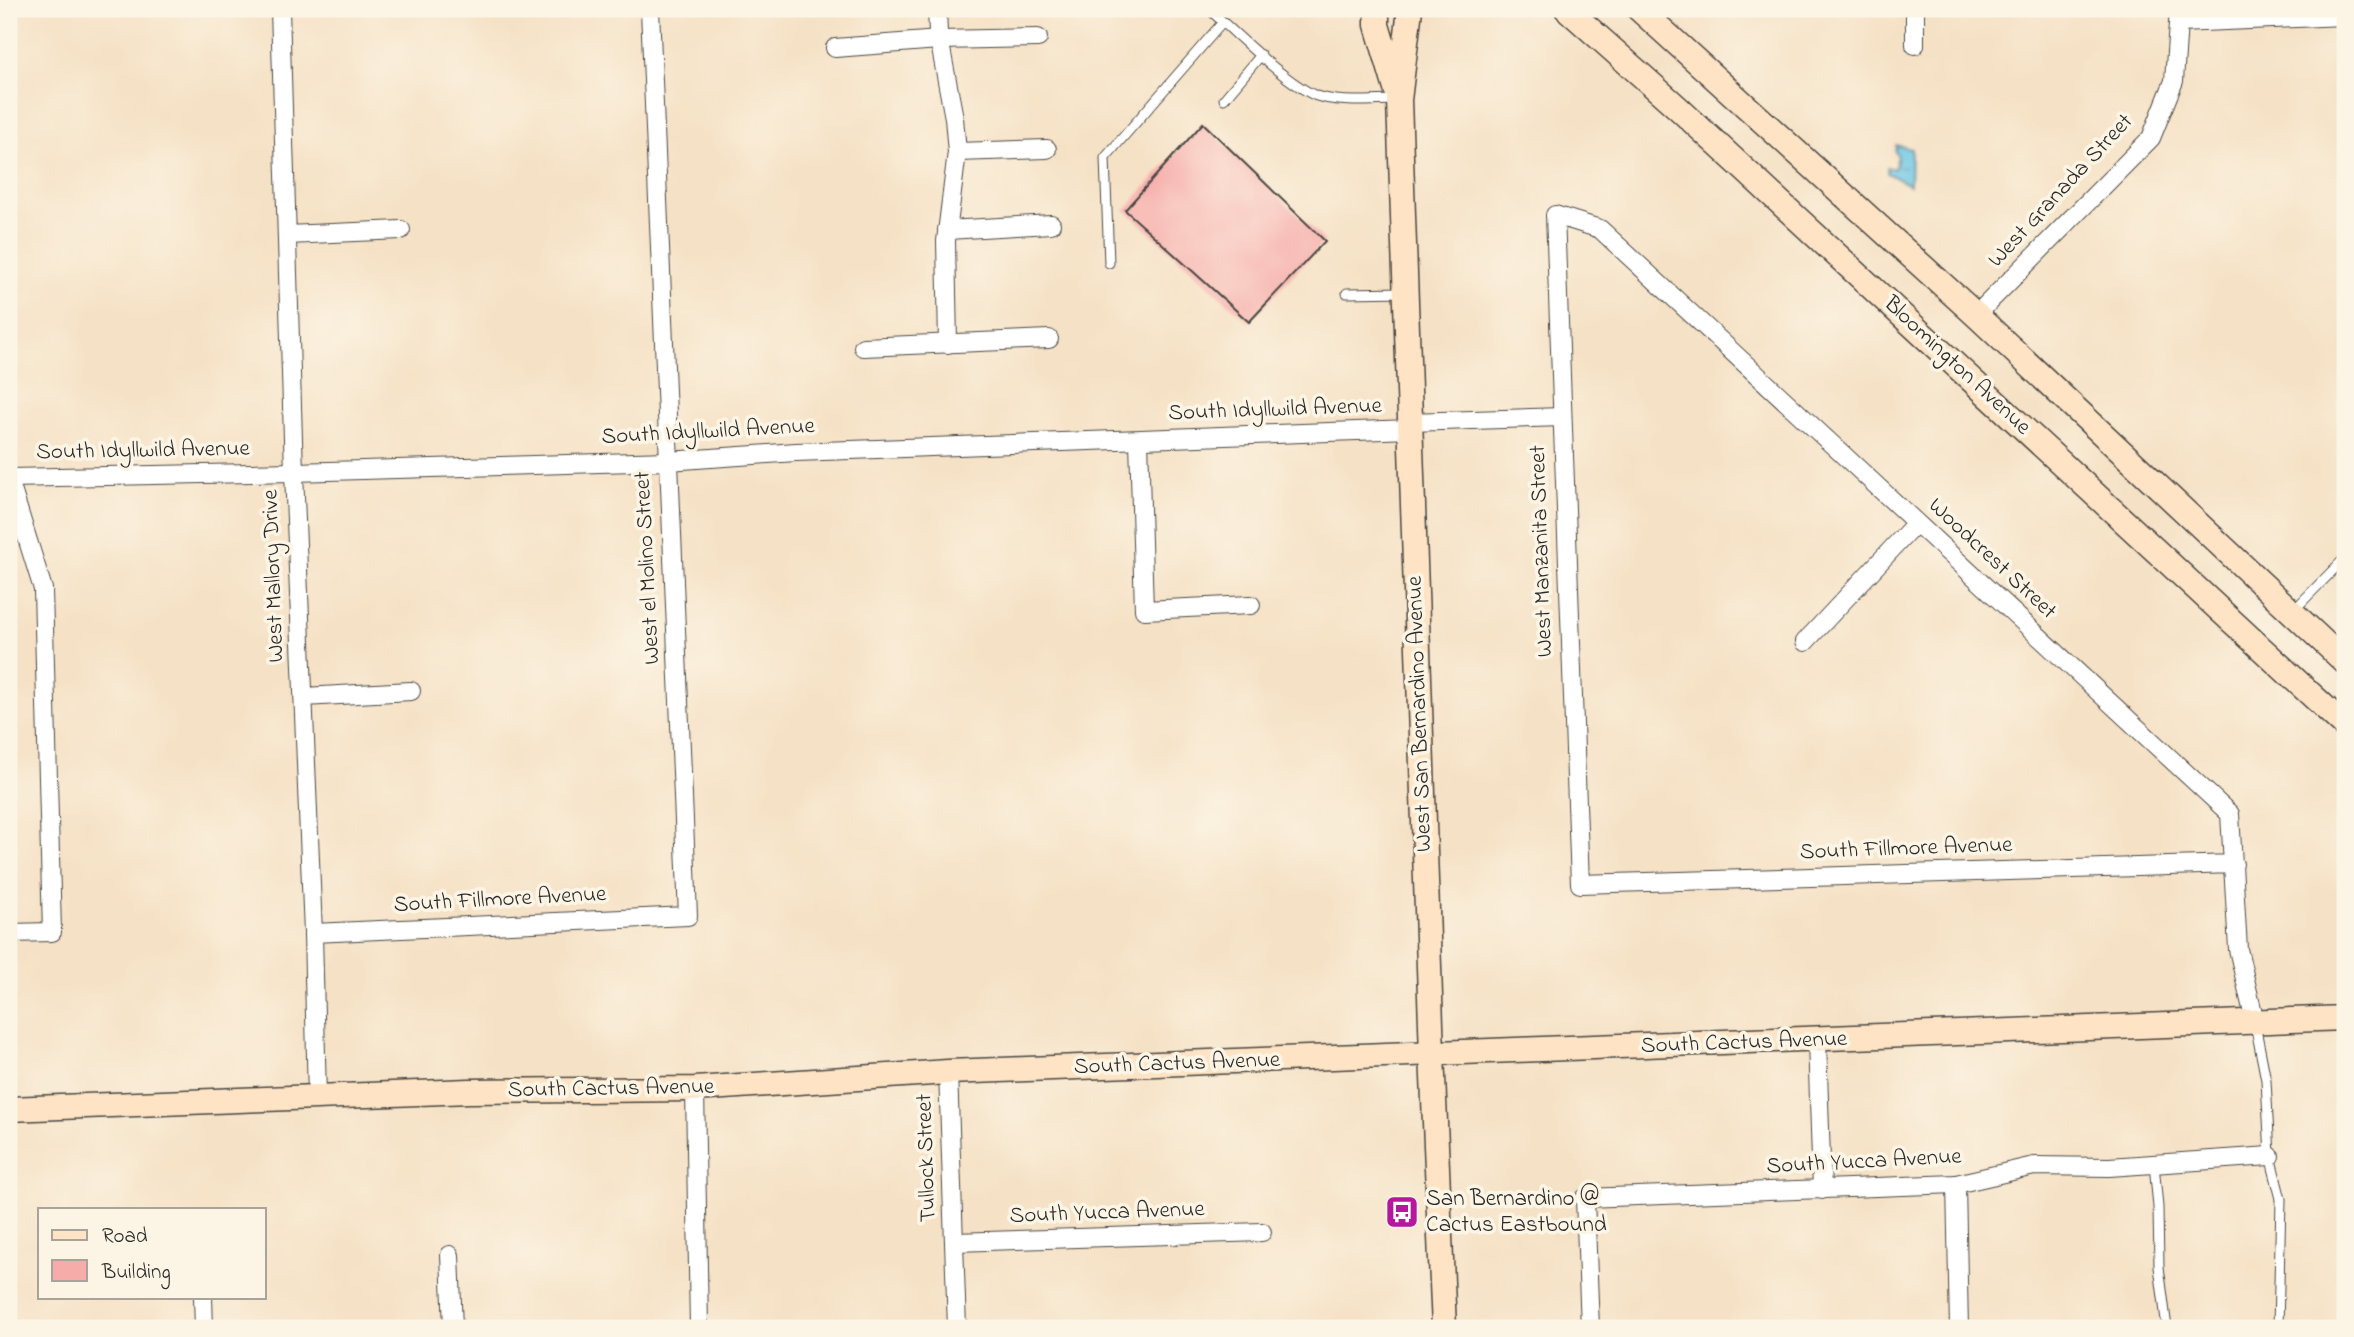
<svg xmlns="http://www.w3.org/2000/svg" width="2354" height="1337" font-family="'Indie Flower',sans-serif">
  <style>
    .water { fill: url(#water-ripples); stroke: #497888; stroke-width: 2 }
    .building { fill: #f6adaa }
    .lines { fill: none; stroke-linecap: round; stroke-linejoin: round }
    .lane-casing { stroke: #494642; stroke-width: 11 }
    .street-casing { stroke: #494642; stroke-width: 20 }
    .secondary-casing { stroke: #494642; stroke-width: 27 }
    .lane { stroke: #fff; stroke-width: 9 }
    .street { stroke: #fff; stroke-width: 18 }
    .secondary { stroke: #fee4c5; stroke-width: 24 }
    .labels { text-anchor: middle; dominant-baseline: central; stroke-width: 7; stroke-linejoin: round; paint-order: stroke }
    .street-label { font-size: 23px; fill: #2b2b2b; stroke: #fcf5e5 }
    .poi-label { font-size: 23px; fill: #2b2b2b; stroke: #fcf5e5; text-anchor: start }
  </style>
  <defs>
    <pattern id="water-ripples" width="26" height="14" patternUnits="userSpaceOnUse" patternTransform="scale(1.75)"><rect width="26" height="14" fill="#67c4e5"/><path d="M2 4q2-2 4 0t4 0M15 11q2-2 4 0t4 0" fill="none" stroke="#559fba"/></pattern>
  </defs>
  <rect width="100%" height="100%" fill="#fcf5e5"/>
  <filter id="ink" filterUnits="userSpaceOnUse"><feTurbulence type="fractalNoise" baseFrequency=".0143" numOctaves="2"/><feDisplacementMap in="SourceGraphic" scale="14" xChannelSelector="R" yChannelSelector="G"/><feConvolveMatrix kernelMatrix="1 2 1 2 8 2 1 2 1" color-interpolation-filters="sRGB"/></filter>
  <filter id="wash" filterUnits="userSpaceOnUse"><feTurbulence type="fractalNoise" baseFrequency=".00686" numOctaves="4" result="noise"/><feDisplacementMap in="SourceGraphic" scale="28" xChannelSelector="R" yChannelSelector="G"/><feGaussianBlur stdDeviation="1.57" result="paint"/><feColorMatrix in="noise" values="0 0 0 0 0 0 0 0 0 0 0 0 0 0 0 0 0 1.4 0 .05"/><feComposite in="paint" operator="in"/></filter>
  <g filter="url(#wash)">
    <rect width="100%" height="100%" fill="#f5e1c5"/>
    <polygon class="water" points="1896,145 1911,149 1910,185 1887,173 1887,167 1894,169 1898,156 1895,152"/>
    <g id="blocks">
      <polygon class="building" points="1203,123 1325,241 1249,322 1125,210"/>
    </g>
  </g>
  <g filter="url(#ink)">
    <use href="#blocks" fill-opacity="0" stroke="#494642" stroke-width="2"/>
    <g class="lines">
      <defs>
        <g id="lane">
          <path d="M1209 9C1232 30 1293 90 1320 97 1345 103 1371 101 1396 100"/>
          <polyline points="1224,99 1261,55"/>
          <polyline points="1109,263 1105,158 1223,22"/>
          <polyline points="1347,293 1404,292"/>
          <polyline points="2293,611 2345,558"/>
          <polyline points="2255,1024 2266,1080 2270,1156 2281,1199 2278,1328"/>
          <polyline points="2154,1164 2158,1207 2159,1267 2167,1328"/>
        </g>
        <g id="street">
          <polyline points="280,9 294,472 313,933 317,1098"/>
          <polyline points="937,9 938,33 954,118 957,152 946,241 948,344"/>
          <polyline points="1915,9 1915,45"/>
          <polyline points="2179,23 2345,16"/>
          <polyline points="835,48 939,40 1038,38"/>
          <polyline points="957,152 1047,149"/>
          <polyline points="947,230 1051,224"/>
          <polyline points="287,235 401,230"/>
          <polyline points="1976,315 2151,138 2174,81 2179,9"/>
          <polyline points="863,347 1049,339"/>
          <polyline points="1410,422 1562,417"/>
          <polyline points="1139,440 1144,610 1251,605"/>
          <polyline points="9,478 294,472 668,461 796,452 1410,429"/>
          <polyline points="9,480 43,589 52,932 9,933"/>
          <polyline points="1805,642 1916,523"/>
          <polyline points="304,697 411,691"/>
          <polyline points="2234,864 1580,884 1555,215 1600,229 2230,814 2238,949 2255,1022"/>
          <polyline points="313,933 688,916 650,9"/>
          <polyline points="1817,1040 1822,1190"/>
          <polyline points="948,1072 957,1328"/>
          <polyline points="695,1089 699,1328"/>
          <polyline points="1956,1184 1959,1328"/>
          <polyline points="954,1242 1262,1232"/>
          <polyline points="450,1255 453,1328"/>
          <polyline points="203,1297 204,1328"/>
          <polyline points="1590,1328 1585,1198 1956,1184 2034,1166 2109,1167 2270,1156"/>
        </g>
        <g id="secondary">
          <polyline points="1377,9 1377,25 1396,89"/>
          <polyline points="1410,9 1399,100 1432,1054 1444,1328"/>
          <polyline points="1567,9 1677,107 2345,726"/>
          <polyline points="1639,9 1976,315 2345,662"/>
          <polyline points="9,1109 469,1091 695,1089 948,1072 2345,1018"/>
        </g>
      </defs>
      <use href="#lane" class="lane-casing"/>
      <use href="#street" class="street-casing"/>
      <use href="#secondary" class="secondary-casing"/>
      <use href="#lane" class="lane"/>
      <use href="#street" class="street"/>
      <use href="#secondary" class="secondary"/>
    </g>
  </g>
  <defs>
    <symbol id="bus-square" viewBox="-11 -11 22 22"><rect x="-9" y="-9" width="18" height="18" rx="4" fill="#b5179e" stroke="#fcf5e5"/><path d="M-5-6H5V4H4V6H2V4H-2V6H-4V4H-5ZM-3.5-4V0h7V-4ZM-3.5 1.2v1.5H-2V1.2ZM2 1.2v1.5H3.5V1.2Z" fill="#fff"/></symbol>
  </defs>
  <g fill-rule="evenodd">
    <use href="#bus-square" x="1383" y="1193" width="38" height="38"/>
  </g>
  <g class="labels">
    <g class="street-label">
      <text transform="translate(2061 191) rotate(-47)">West Granada Street</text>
      <text transform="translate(1957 366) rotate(43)">Bloomington Avenue</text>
      <text transform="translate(1275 410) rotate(-2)">South Idyllwild Avenue</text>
      <text transform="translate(708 432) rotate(-3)">South Idyllwild Avenue</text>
      <text transform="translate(143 451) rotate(-1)">South Idyllwild Avenue</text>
      <text transform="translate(1542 551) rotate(-92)">West Manzanita Street</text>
      <text transform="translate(1992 559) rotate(43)">Woodcrest Street</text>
      <text transform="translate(648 568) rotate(-93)">West el Molino Street</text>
      <text transform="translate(274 576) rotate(-92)">West Mallory Drive</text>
      <text transform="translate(1420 714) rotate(-92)">West San Bernardino Avenue</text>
      <text transform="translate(1906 849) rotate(-2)">South Fillmore Avenue</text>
      <text transform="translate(500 900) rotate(-3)">South Fillmore Avenue</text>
      <text transform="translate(1744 1043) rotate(-2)">South Cactus Avenue</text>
      <text transform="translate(1177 1064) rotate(-2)">South Cactus Avenue</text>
      <text transform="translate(611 1089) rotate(-1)">South Cactus Avenue</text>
      <text transform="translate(927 1158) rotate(-92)">Tullock Street</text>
      <text transform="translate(1864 1162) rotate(-3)">South Yucca Avenue</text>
      <text transform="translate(1107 1213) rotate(-2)">South Yucca Avenue</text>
    </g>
    <g class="poi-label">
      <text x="1426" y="1199">San Bernardino @<tspan x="1426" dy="26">Cactus Eastbound</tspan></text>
    </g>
  </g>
  <rect width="2354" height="1337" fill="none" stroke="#fcf5e5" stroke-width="35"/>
  <rect x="38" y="1208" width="228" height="91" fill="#fcf5e5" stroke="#a8a49b" stroke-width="2"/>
  <rect x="52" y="1230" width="35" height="10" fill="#fee4c5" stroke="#a8a49b" stroke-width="2"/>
  <text x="102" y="1242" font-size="21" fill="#2b2b2b">Road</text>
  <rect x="52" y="1260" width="35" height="21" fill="#f6adaa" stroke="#a8a49b" stroke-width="2"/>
  <text x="102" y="1278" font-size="21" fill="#2b2b2b">Building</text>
</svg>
